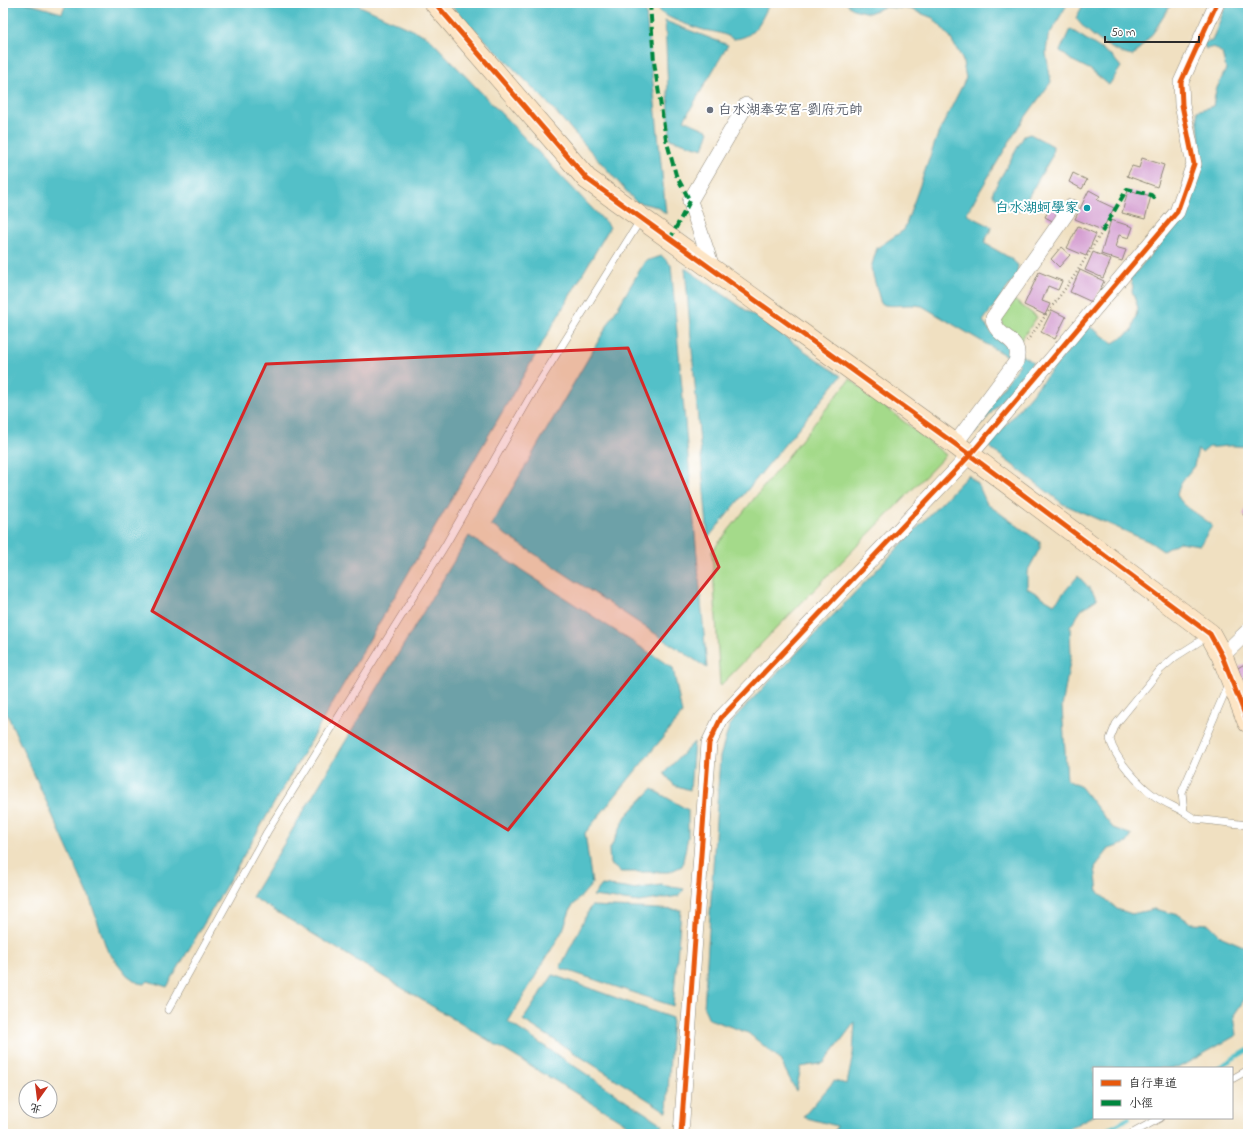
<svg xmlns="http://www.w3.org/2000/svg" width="1251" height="1137" font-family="'Indie Flower','LXGW WenKai TC',sans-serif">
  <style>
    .green { fill: #a4da8a; stroke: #68825a }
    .water { fill: #52c0c8; stroke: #3e767a }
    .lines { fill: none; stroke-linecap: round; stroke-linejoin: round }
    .stream { stroke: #52c0c8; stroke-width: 4 }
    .building { fill: #d49dd0 }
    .lane-casing { stroke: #8e8676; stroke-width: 8 }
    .street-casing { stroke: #8e8676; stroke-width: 16 }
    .secondary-casing { stroke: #8e8676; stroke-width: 22 }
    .path { stroke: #8e8676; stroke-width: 2.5; stroke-dasharray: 1 3; stroke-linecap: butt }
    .lane { stroke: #fff; stroke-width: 7 }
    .street { stroke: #fff; stroke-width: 15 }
    .secondary { stroke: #fde5c5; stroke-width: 21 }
    .quiet { stroke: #00873e; stroke-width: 4; stroke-dasharray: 8 4; stroke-linecap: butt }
    .cycleway-casing { stroke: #fff; stroke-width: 8 }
    .cycleway { stroke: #e8590c; stroke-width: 5 }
    .marked { fill: #d62828; fill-opacity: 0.2; stroke: #d62828; stroke-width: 3; stroke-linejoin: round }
    .worship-dot { fill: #6b7280; stroke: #fff; stroke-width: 1.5 }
    .culture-dot { fill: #0f9aa8; stroke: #fff; stroke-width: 1.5 }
    .labels { text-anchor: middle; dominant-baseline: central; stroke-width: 4; stroke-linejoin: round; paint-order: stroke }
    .worship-label { font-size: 14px; fill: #5b616d; stroke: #fff; text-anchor: start }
    .culture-label { font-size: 14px; fill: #0d838f; stroke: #fff; text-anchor: end }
  </style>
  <rect width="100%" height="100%" fill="#fff"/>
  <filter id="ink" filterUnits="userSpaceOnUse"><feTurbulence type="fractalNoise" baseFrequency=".025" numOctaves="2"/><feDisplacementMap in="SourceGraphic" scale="8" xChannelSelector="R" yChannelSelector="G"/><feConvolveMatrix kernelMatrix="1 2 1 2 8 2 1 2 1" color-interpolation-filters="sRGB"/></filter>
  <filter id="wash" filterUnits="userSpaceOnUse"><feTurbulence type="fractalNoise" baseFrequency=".012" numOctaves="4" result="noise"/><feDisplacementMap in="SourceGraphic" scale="16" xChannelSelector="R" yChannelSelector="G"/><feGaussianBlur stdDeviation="0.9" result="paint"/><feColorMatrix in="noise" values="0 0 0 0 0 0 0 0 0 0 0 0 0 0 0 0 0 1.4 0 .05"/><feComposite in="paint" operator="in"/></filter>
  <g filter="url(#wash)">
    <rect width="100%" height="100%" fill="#f0e0c1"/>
    <g class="green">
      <path d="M1014 300 1037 317 1021 340C997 323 996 324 1014 300Z"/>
      <polygon points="850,379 946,455 720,686 712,551"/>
    </g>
    <g class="water">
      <polygon points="3,3 26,3 62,13 66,3 359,3 358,5 428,37 610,227 167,987 148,981 145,984 138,983 127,975 107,950 90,899 3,705"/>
      <polygon points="448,3 645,3 666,214 658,207 636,202 545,100"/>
      <path d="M658 3H770C760 21 756 38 733 39 724 33 715 32 704 30 690 26 672 20 660 12Z"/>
      <path d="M846 3H1068L1048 37 1046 53 1051 82 1019 126 966 214 992 227 984 243 1010 258 1018 265 1017 275 983 321C995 341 1014 351 1033 362L974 434 970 432 1020 364 922 306C906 303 895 308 881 304L871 268 877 248 904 230 938 134 966 78 962 58 949 36 933 18 910 9 884 7 869 13 853 9Z"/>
      <path d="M1084 3H1172L1153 33 1133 56C1115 54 1086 33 1076 18Z"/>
      <path d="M1246 3H1248V445C1241 448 1236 445 1228 446 1221 446 1216 448 1209 447L1202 453 1198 449 1194 466 1180 484 1177 495C1184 509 1201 514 1212 526L1200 545 1179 542 1163 551 1150 542 1063 504 988 446 1089 326 1113 343 1132 331 1138 308 1132 291 1133 286 1130 279 1182 218 1202 166 1197 111 1213 106 1216 90 1226 69 1222 53 1214 47 1206 49 1203 43 1212 41 1226 5 1244 6Z"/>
      <polygon points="665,21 728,45 684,120 709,131 703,149 670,139"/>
      <polygon points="1070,29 1112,56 1121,67 1109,85 1091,70 1071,60 1060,51"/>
      <polygon points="1030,134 1053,146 1052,156 1020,211 1012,210 993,195 993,191 1024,136"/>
      <polygon points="662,256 671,265 707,668 491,525 645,261"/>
      <polygon points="685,268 841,376 708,538"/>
      <polygon points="968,475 978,484 987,504 1040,542 1040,548 1027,572 1027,588 1054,604 1078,576 1092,591 1097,599 1082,609 1070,627 1071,656 1062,707 1067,780 1081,787 1113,828 1132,835 1127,843 1109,849 1095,867 1098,892 1117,909 1132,914 1154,909 1179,915 1191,923 1209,924 1222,937 1248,948 1248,994 1234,1015 1237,1035 1178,1068 1094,1068 1094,1115 1059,1134 833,1134 837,1126 803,1117 834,1081 847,1084 853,1054 855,1022 824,1063 801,1067 796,1091 779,1058 748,1033 709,1019 704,1008 720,757 729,727 738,714"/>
      <polygon points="469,536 673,668 682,714 585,833 592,884 571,908 563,930 508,1022 663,1125 656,1134 643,1134 252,897"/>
      <polygon points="694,742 690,790 674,785 664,773"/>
      <polygon points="652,789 688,810 688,837 682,866 669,872 621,872 610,864 609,851 626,816"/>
      <polygon points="602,885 633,889 661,885 684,889 679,896 639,902 593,896"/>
      <polygon points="591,906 681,910 673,1006 560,968"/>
      <polygon points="553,975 672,1018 667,1112 523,1020"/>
    </g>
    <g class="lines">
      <g class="stream">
        <polyline points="1217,1068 1248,1050"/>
        <polyline points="1100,1134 1129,1118"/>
      </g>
    </g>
    <g id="blocks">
      <g class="building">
        <polygon points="1142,158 1164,165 1157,187 1127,176 1132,166 1139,168"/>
        <polygon points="1073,173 1087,180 1082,189 1069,182"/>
        <polygon points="1089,190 1100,196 1097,200 1114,208 1102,230 1075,219"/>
        <polygon points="1128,190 1151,196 1145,219 1122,213"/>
        <polygon points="1050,207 1061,213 1056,223 1045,217"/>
        <polygon points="1111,220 1133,227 1129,238 1119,235 1115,247 1126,250 1122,261 1101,254"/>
        <polygon points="1078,226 1096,234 1086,256 1067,248"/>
        <polygon points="1061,247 1070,255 1059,267 1051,259"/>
        <polygon points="1093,252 1111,260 1103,278 1085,270"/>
        <polygon points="1080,270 1104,281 1094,303 1070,292"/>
        <polygon points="1039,272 1062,281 1058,290 1048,286 1042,301 1050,304 1045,315 1024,305"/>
        <polygon points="1052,310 1066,317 1055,339 1041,332"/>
        <polygon points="1248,505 1248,518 1243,515"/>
        <polygon points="1248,662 1248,689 1236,669"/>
      </g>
    </g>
  </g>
  <g filter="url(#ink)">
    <use href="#blocks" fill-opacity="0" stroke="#8e8676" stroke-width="1"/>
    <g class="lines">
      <defs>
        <g id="lane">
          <polyline points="1228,685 1182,792 1184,812 1195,819 1248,825"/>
          <path d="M1184 812C1175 807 1165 803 1156 797 1140 786 1114 758 1110 739L1116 724 1160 670 1175 657 1208 636"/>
          <polyline points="168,1010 267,832 446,544 533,392 641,219"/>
          <polyline points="1232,1079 1248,1070"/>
          <polyline points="1131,1134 1160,1118"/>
        </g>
        <g id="street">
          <polyline points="713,270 690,201 746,105"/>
          <path d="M955 444 1016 362C1023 335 996 341 993 318L1071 207"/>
          <polyline points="1222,656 1248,631"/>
          <polyline points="681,1134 709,743 721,718 970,455 1177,212 1194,164 1182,105 1181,82 1217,3"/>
        </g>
        <polyline id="secondary" points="435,3 587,179 955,444 1210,634 1222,656 1248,722"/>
      </defs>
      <use href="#lane" class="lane-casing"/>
      <use href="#street" class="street-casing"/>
      <use href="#secondary" class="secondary-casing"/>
      <polyline class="path" points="1027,341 1075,275 1102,232"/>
      <use href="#lane" class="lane"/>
      <use href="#street" class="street"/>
      <use href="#secondary" class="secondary"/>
      <g class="quiet">
        <polyline points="650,3 654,62 666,139 676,175 690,201 670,239"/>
        <polyline points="1102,232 1127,189 1151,195 1156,200"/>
      </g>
      <defs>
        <g id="cycleway">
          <polyline points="435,3 587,179 955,444 1210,634 1222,656 1248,722"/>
          <polyline points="681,1134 709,743 721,718 970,455 1177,212 1194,164 1182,105 1181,82 1217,3"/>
        </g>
      </defs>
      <use href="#cycleway" class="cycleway-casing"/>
      <use href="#cycleway" class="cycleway"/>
    </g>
  </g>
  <path class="marked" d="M628 348 719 567 508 830 152 611 266 364Z"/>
  <circle class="worship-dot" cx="710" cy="110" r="4"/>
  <circle class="culture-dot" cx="1087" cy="208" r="4"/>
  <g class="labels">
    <g class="worship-label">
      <text x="718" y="110">白水湖奉安宮-劉府元帥</text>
    </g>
    <g class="culture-label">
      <text x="1079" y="208">白水湖蚵學家</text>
    </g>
  </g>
  <rect width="1251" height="1137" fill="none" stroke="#fff" stroke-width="16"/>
  <rect x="1093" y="1067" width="140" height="52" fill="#ffffff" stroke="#aaaaaa"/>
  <rect x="1101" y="1080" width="20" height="6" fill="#e8590c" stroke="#aaaaaa"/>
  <text x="1129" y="1087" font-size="12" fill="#2b2b2b">自行車道</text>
  <rect x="1101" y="1100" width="20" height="6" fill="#00873e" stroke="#aaaaaa"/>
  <text x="1129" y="1107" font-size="12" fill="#2b2b2b">小徑</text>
  <g transform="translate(38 1099) rotate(194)"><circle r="19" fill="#ffffff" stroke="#aaaaaa"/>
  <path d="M0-3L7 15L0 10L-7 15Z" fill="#c8321e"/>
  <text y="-6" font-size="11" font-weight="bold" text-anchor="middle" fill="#2b2b2b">北</text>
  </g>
  <path d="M1105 36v6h94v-6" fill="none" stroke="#2b2b2b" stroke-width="2"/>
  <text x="1111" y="36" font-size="12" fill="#2b2b2b" stroke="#ffffff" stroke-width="3" paint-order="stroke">50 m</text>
</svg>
